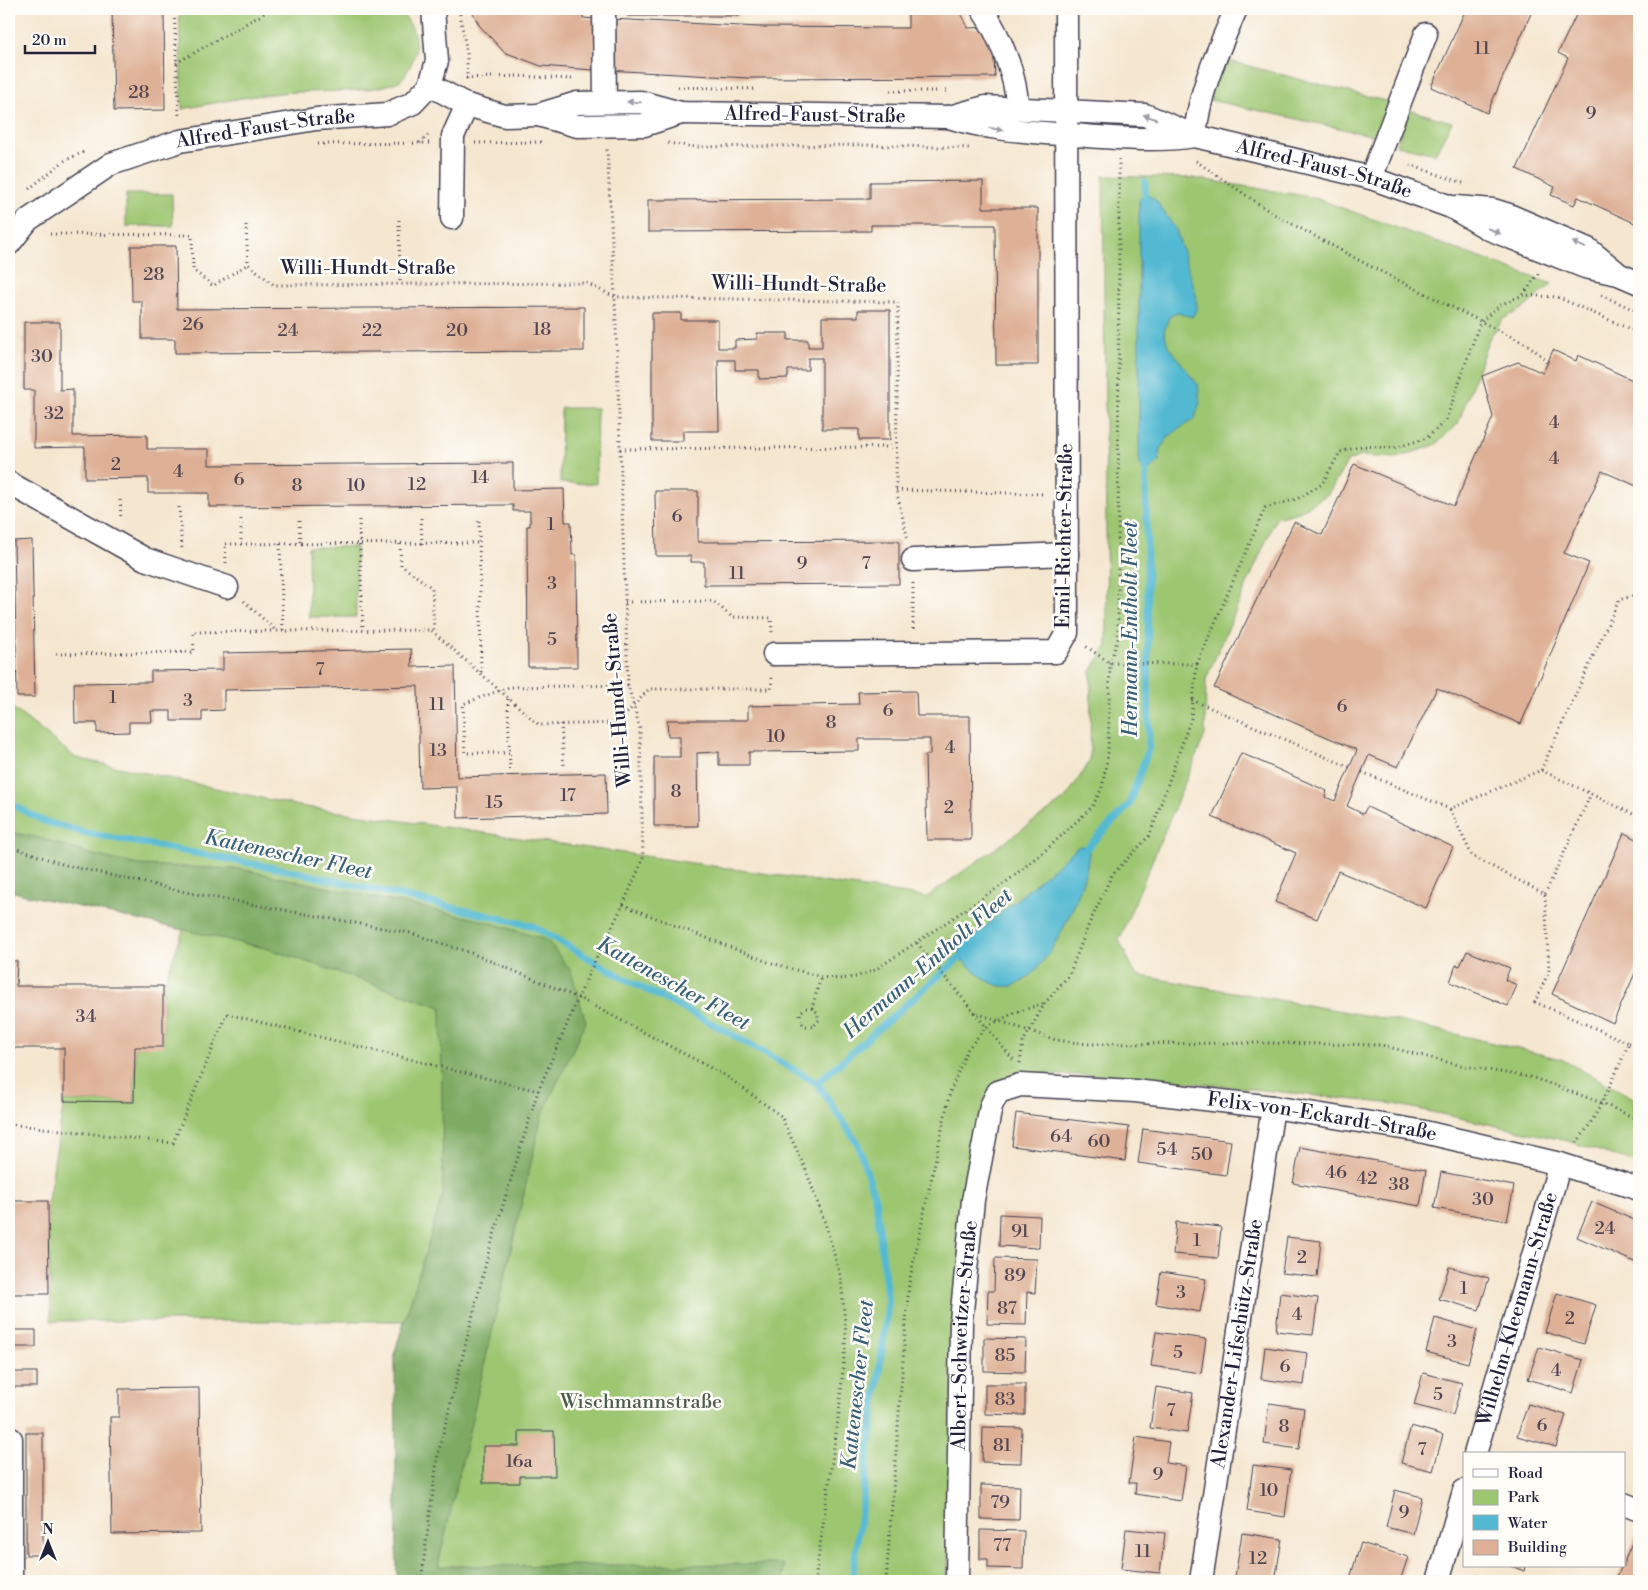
<svg xmlns="http://www.w3.org/2000/svg" width="1648" height="1590" font-family="'Libre Bodoni',serif">
  <style>
    .green { fill: #9dc671; stroke: #607456 }
    .forest { fill: #7eab63; stroke: #50664f }
    .water { fill: #53b9d2; stroke: #3a6e86 }
    .lines { fill: none; stroke-linecap: round; stroke-linejoin: round }
    .stream { stroke: #53b9d2; stroke-width: 7 }
    .building { fill: #deb095 }
    .minor-casing { stroke: #423f51; stroke-width: 25 }
    .path { stroke: #423f51; stroke-width: 3; stroke-dasharray: 1 4; stroke-linecap: butt }
    .minor { stroke: #fff; stroke-width: 22 }
    .oneway { fill: #9c9ca7 }
    .labels { text-anchor: middle; dominant-baseline: central; stroke-width: 5; stroke-linejoin: round; paint-order: stroke }
    .number-label { font-size: 18px; fill: #514652 }
    .street-label { font-size: 20px; fill: #22223b; stroke: #fdfcf7 }
    .park-label { font-size: 20px; fill: #4d5b4e; stroke: #fdfcf7 }
    .water-label { font-size: 21px; font-style: italic; fill: #365e77; stroke: #fdfcf7 }
  </style>
  <rect width="100%" height="100%" fill="#fdfcf7"/>
  <filter id="ink" filterUnits="userSpaceOnUse"><feTurbulence type="fractalNoise" baseFrequency=".02" numOctaves="2"/><feDisplacementMap in="SourceGraphic" scale="10" xChannelSelector="R" yChannelSelector="G"/><feConvolveMatrix kernelMatrix="1 2 1 2 8 2 1 2 1" color-interpolation-filters="sRGB"/></filter>
  <filter id="wash" filterUnits="userSpaceOnUse"><feTurbulence type="fractalNoise" baseFrequency=".0096" numOctaves="4" result="noise"/><feDisplacementMap in="SourceGraphic" scale="20" xChannelSelector="R" yChannelSelector="G"/><feGaussianBlur stdDeviation="1.12" result="paint"/><feColorMatrix in="noise" values="0 0 0 0 0 0 0 0 0 0 0 0 0 0 0 0 0 1.4 0 .05"/><feComposite in="paint" operator="in"/></filter>
  <g filter="url(#wash)">
    <rect width="100%" height="100%" fill="#f5e6cf"/>
    <g class="green">
      <path d="M179 9H398C416 26 422 48 408 70 406 74 403 79 399 81 372 95 312 90 281 93 248 96 215 103 182 109Z"/>
      <polygon points="1221,59 1389,102 1379,137 1210,100"/>
      <polygon points="1409,110 1452,122 1435,154 1396,145"/>
      <polygon points="1103,176 1193,178 1312,197 1552,284 1524,308 1503,319 1489,339 1458,424 1435,445 1397,458 1361,456 1348,461 1328,494 1299,512 1276,518 1206,679 1205,735 1119,940 1136,975 1404,1022 1561,1059 1639,1101 1639,1164 1568,1141 1394,1104 1120,1075 1031,1075 985,1098 947,1581 397,1578 395,1352 404,1321 51,1321 48,1201 64,1101 134,1102 135,1047 163,1046 163,986 183,930 9,891 9,705 76,758 299,806 927,897 1065,799 1090,761 1091,671 1107,646"/>
      <polygon points="126,194 172,194 173,226 126,226"/>
      <polygon points="561,408 597,408 596,484 560,483"/>
      <polygon points="308,547 356,547 356,617 309,617"/>
    </g>
    <polygon class="forest" points="9,832 44,839 89,854 139,865 241,869 481,920 547,940 571,971 586,1022 542,1115 438,1566 783,1564 783,1581 719,1581 719,1579 397,1578 395,1352 443,1194 441,1007 269,949 9,891"/>
    <g class="water">
      <polygon points="1145,194 1155,199 1176,230 1196,294 1197,309 1192,317 1177,313 1169,317 1164,331 1168,346 1198,385 1200,402 1195,418 1168,437 1161,449 1159,461 1146,474 1140,466 1139,456 1139,200"/>
      <path d="M1079 846 1089 847C1091 880 1047 979 1012 986 989 990 975 969 959 958V949Z"/>
    </g>
    <g class="lines">
      <g class="stream">
        <polyline points="1145,202 1145,182"/>
        <polyline points="9,803 43,821 86,833 292,871 533,926 625,979 717,1026 817,1083 858,1144 876,1202 888,1304 852,1581"/>
        <polyline points="1083,852 1129,805 1149,747 1146,465"/>
        <polyline points="817,1083 965,953"/>
      </g>
    </g>
    <g id="blocks">
      <g class="building">
        <polygon points="112,9 164,9 165,110 114,111"/>
        <polygon points="471,9 583,9 583,18 597,19 593,70 541,66 504,52 479,25"/>
        <rect x="628" y="9" width="111" height="7"/>
        <polygon points="908,9 959,9 968,28 992,27 995,77 748,78 606,70 611,19 759,27 900,28 908,28"/>
        <polygon points="1466,9 1533,9 1487,113 1431,87"/>
        <polygon points="1579,9 1639,9 1639,225 1578,197 1574,205 1551,195 1555,187 1517,169 1568,58 1558,53"/>
        <polygon points="983,181 983,208 1038,208 1038,365 996,365 995,225 871,225 871,231 648,232 648,200 870,199 870,182"/>
        <polygon points="131,246 176,246 177,309 584,307 584,351 175,353 175,339 142,339 142,301 132,301"/>
        <polygon points="858,310 890,310 890,440 859,440 859,429 822,429 822,358 808,358 808,370 788,370 788,378 759,379 759,370 735,370 735,360 718,360 719,431 683,431 683,441 652,441 652,313 681,313 681,320 718,320 718,348 735,348 735,340 757,339 757,333 788,333 788,340 808,340 808,347 822,347 822,317 858,317"/>
        <polygon points="24,322 60,322 60,390 73,389 73,436 147,435 147,449 209,449 209,465 513,463 513,490 564,489 565,522 571,522 572,555 576,555 577,667 528,667 527,526 530,526 530,511 513,511 513,505 209,507 209,493 148,493 148,478 85,479 85,447 34,448 34,390 24,390"/>
        <polygon points="1553,350 1576,361 1578,355 1639,383 1639,487 1602,471 1564,553 1589,563 1521,724 1437,688 1398,767 1369,755 1347,806 1363,814 1367,807 1453,847 1426,908 1338,871 1317,919 1275,902 1296,853 1212,817 1241,753 1327,791 1325,797 1335,801 1357,750 1214,688 1294,522 1322,535 1354,464 1454,506 1493,417 1482,376 1518,362 1543,373"/>
        <polygon points="655,491 698,491 698,542 899,541 899,584 704,585 704,562 691,562 691,556 656,556"/>
        <polygon points="32,540 35,697 17,697 14,541"/>
        <polygon points="411,649 412,667 455,666 457,777 606,773 607,814 458,818 457,787 420,788 418,686 224,690 224,710 202,711 202,721 171,721 171,711 151,711 152,722 129,722 129,732 97,733 97,723 75,723 74,683 151,682 151,671 223,670 223,653"/>
        <polygon points="916,691 917,716 970,716 971,840 927,840 925,755 930,755 930,739 859,739 859,751 749,752 749,765 719,765 719,752 697,753 698,826 654,826 654,757 680,757 680,736 668,736 667,720 748,720 748,706 859,704 858,692"/>
        <polygon points="1624,833 1639,840 1639,964 1613,1023 1552,994"/>
        <polygon points="1467,951 1510,968 1505,980 1517,985 1508,1006 1450,982 1456,965 1460,966"/>
        <polygon points="9,961 17,961 16,986 163,986 163,1047 135,1047 134,1102 64,1101 64,1048 9,1048"/>
        <polygon points="1016,1113 1129,1127 1125,1161 1012,1146"/>
        <polygon points="1143,1129 1231,1141 1226,1175 1138,1163"/>
        <polygon points="1300,1147 1426,1170 1420,1206 1293,1183"/>
        <polygon points="1441,1172 1514,1186 1507,1221 1434,1208"/>
        <polygon points="9,1201 48,1201 49,1294 9,1294"/>
        <polygon points="1592,1202 1639,1222 1639,1264 1577,1237"/>
        <polygon points="1000,1214 1040,1216 1039,1248 999,1246"/>
        <polygon points="1176,1222 1221,1227 1218,1258 1173,1254"/>
        <polygon points="1287,1237 1321,1241 1317,1277 1282,1273"/>
        <polygon points="995,1258 1037,1259 1035,1293 1027,1292 1026,1325 987,1324 988,1291 994,1291"/>
        <polygon points="1449,1267 1489,1278 1479,1310 1439,1299"/>
        <polygon points="1161,1272 1206,1279 1200,1312 1156,1304"/>
        <polygon points="1280,1293 1318,1298 1313,1335 1276,1331"/>
        <polygon points="1557,1293 1596,1305 1584,1344 1545,1332"/>
        <polygon points="1435,1318 1477,1330 1468,1363 1426,1352"/>
        <polygon points="9,1330 36,1330 36,1347 11,1347 11,1372 37,1372 37,1387 12,1387 12,1417 9,1417"/>
        <polygon points="1156,1332 1206,1339 1201,1373 1151,1366"/>
        <polygon points="984,1338 1026,1339 1025,1372 984,1371"/>
        <polygon points="1265,1347 1308,1353 1304,1385 1261,1379"/>
        <polygon points="1539,1347 1583,1360 1573,1393 1528,1379"/>
        <polygon points="1423,1373 1462,1383 1453,1415 1414,1405"/>
        <polygon points="985,1384 1025,1384 1025,1415 985,1414"/>
        <polygon points="1156,1387 1193,1393 1187,1433 1150,1428"/>
        <polygon points="199,1388 201,1533 112,1534 110,1417 119,1417 119,1389"/>
        <polygon points="1269,1403 1304,1408 1299,1449 1264,1444"/>
        <polygon points="1528,1404 1566,1415 1556,1447 1517,1436"/>
        <polygon points="1411,1426 1443,1435 1433,1471 1401,1463"/>
        <polygon points="983,1427 1022,1428 1021,1463 982,1462"/>
        <polygon points="519,1431 554,1431 555,1476 520,1476 520,1483 483,1483 483,1446 519,1446"/>
        <rect x="26" y="1433" width="17" height="122"/>
        <polygon points="1136,1437 1169,1442 1166,1463 1186,1466 1181,1501 1135,1494 1136,1483 1129,1483"/>
        <polygon points="1253,1465 1291,1470 1285,1517 1247,1511"/>
        <polygon points="981,1485 1020,1486 1019,1520 981,1519"/>
        <polygon points="1395,1490 1422,1497 1413,1534 1386,1527"/>
        <polygon points="1126,1529 1165,1533 1160,1573 1121,1569"/>
        <polygon points="980,1530 1024,1531 1023,1569 988,1568 988,1559 980,1559"/>
        <polygon points="1242,1533 1282,1539 1275,1581 1235,1577"/>
        <polygon points="1635,1536 1639,1538 1639,1581 1615,1581 1622,1566 1624,1566 1624,1561"/>
        <polygon points="1361,1543 1408,1557 1400,1581 1349,1581"/>
        <polygon points="1511,1566 1525,1566 1524,1571"/>
        <polygon points="1476,1575 1496,1581 1474,1581"/>
      </g>
    </g>
  </g>
  <g filter="url(#ink)">
    <use href="#blocks" fill-opacity="0" stroke="#423f51" stroke-width="1"/>
    <g class="lines">
      <defs>
        <g id="minor">
          <polyline points="604,9 605,102"/>
          <path d="M982 9C999 34 1017 77 1017 107"/>
          <path id="s1" d="M430 85 467 105 505 116 538 115 577 103 641 102 681 113 949 117 985 107 1145 115 1195 136 1371 178 1451 207 1489 229 1585 267 1618 274 1639 283"/>
          <polyline points="430,85 437,61 433,9"/>
          <polyline points="538,115 577,126 644,125 681,113"/>
          <path d="M949 117C990 130 1030 132 1073 135 1114 138 1154 142 1195 136"/>
          <path d="M1195 136C1199 90 1218 51 1236 9"/>
          <polyline points="1371,178 1426,34"/>
          <polyline points="1456,207 1493,210 1509,215 1588,249 1615,271"/>
          <polyline points="452,218 453,136 467,105"/>
          <path id="s2" d="M9 244 28 220 111 164 180 141 316 119 387 114 413 103 430 85"/>
          <polyline points="9,483 145,559 227,587"/>
          <polyline points="913,560 1067,554"/>
          <polyline points="774,654 1056,652 1067,633 1066,9"/>
          <polyline points="11,1439 11,1581"/>
          <path id="s3" d="M1475 1454 1560 1164"/>
          <polyline points="1624,1504 1639,1510"/>
          <path id="s4" d="M957 1581 961 1321 973 1200 991 1106 998 1092 1020 1085 1135 1091 1273 1107 1420 1131 1560 1164 1639 1189"/>
          <path id="s5" d="M1201 1581 1273 1107"/>
          <polyline points="1438,1581 1464,1491"/>
        </g>
      </defs>
      <use href="#minor" class="minor-casing"/>
      <g class="path">
        <polyline points="174,9 179,117"/>
        <polyline points="459,9 467,54 467,79"/>
        <polyline points="176,63 272,9"/>
        <polyline points="466,78 517,76 572,79"/>
        <polyline points="678,87 757,89"/>
        <polyline points="890,91 949,91"/>
        <polyline points="420,143 430,133"/>
        <polyline points="475,143 544,142"/>
        <polyline points="668,143 695,147 864,145 971,148"/>
        <polyline points="318,144 432,143"/>
        <polyline points="1196,161 1272,213 1368,265 1528,345 1543,357 1547,364"/>
        <polyline points="1410,165 1463,183"/>
        <polyline points="29,189 64,161 86,151"/>
        <polyline points="399,220 400,284"/>
        <polyline points="246,225 248,264"/>
        <polyline points="50,234 192,235 193,270 213,286 248,264 274,285 586,283 615,297 898,302 896,490 908,540"/>
        <polyline points="1523,295 1557,297 1639,333"/>
        <polyline points="1601,295 1639,312"/>
        <polyline points="620,449 896,447"/>
        <polyline points="896,490 1045,494"/>
        <polyline points="120,500 121,520"/>
        <polyline points="179,507 182,549"/>
        <polyline points="421,518 422,544"/>
        <polyline points="241,519 241,544"/>
        <polyline points="359,520 363,630"/>
        <polyline points="299,521 300,544"/>
        <polyline points="479,521 481,674"/>
        <polyline points="280,544 283,631"/>
        <polyline points="400,544 401,565 432,588 434,632"/>
        <polyline points="226,563 225,544 480,543"/>
        <polyline points="913,583 913,631"/>
        <polyline points="244,601 276,631 431,630 539,725 618,723 649,689 771,689 772,677"/>
        <polyline points="625,602 713,601 732,617 771,618 772,633"/>
        <polyline points="56,654 194,652 193,632 275,631"/>
        <polyline points="1197,664 1265,508 1297,499 1322,484 1340,452 1362,446 1394,448 1427,438 1446,420 1480,322 1502,304 1523,295 1539,273"/>
        <polyline points="508,699 510,771"/>
        <polyline points="1192,700 1349,767"/>
        <polyline points="561,724 564,767"/>
        <polyline points="509,753 465,753 463,704 509,687 628,685"/>
        <polyline points="1541,770 1619,600 1639,594"/>
        <polyline points="1362,772 1450,809 1541,770 1639,817"/>
        <path d="M1450 809 1472 856 1545 894 1549 971 1535 1002 1629 1043C1613 1079 1599 1116 1574 1146"/>
        <polyline points="9,846 65,865 190,893 410,933 471,953 579,998 726,1076 781,1116 805,1168 825,1223 841,1278 846,1335 839,1412 815,1581"/>
        <polyline points="1545,894 1591,794"/>
        <polyline points="623,905 768,962 821,977 839,979 856,977 875,970 1005,883 1047,849 1092,807 1102,788 1108,755 1110,663 1118,638 1119,159"/>
        <polyline points="917,943 1015,1062"/>
        <polyline points="812,1008 817,1012 819,1020 813,1027 805,1026 800,1021 800,1013 805,1008 812,1008 821,977"/>
        <polyline points="973,1012 1056,1040 1088,1044 1268,1043 1381,1045 1454,1064 1534,1078 1602,1103 1639,1120"/>
        <polyline points="1629,1043 1639,1044"/>
        <polyline points="1020,1063 1023,1042 1045,1003 1069,975 1089,924 1112,875 1150,835 1191,718 1197,664 1110,663 1084,645"/>
        <polyline points="9,1124 173,1143 227,1014 538,1091"/>
        <polyline points="421,1581 438,1454 489,1251 538,1091 590,971 623,905 643,859 640,729 628,685 615,297 607,148"/>
        <polyline points="886,1581 909,1283 950,1092 967,1050 986,1027 1014,1013 1045,1003"/>
      </g>
      <use href="#minor" class="minor"/>
    </g>
    <defs><path id="oneway-solid" d="M-6-.8H1V-3.2L6.5 0L1 3.2V.8H-6Z" transform="scale(1.25)"/></defs>
    <g class="oneway">
      <use href="#oneway-solid" transform="translate(634 102) rotate(-179)"/>
      <use href="#oneway-solid" transform="translate(1150 117) rotate(-161)"/>
      <use href="#oneway-solid" transform="translate(996 129) rotate(9)"/>
      <use href="#oneway-solid" transform="translate(1494 231) rotate(23)"/>
      <use href="#oneway-solid" transform="translate(1579 245) rotate(-155)"/>
    </g>
  </g>
  <g class="labels">
    <g class="number-label">
      <text x="1482" y="48">11</text>
      <text x="139" y="92">28</text>
      <text x="1591" y="113">9</text>
      <text x="154" y="274">28</text>
      <text x="193" y="324">26</text>
      <text x="542" y="329">18</text>
      <text x="288" y="330">24</text>
      <text x="372" y="330">22</text>
      <text x="457" y="330">20</text>
      <text x="42" y="356">30</text>
      <text x="54" y="413">32</text>
      <text x="1554" y="422">4</text>
      <text x="1554" y="458">4</text>
      <text x="116" y="464">2</text>
      <text x="178" y="471">4</text>
      <text x="480" y="477">14</text>
      <text x="239" y="479">6</text>
      <text x="417" y="484">12</text>
      <text x="297" y="485">8</text>
      <text x="356" y="485">10</text>
      <text x="677" y="516">6</text>
      <text x="551" y="524">1</text>
      <text x="802" y="563">9</text>
      <text x="866" y="563">7</text>
      <text x="737" y="573">11</text>
      <text x="552" y="583">3</text>
      <text x="552" y="639">5</text>
      <text x="320" y="669">7</text>
      <text x="113" y="697">1</text>
      <text x="188" y="700">3</text>
      <text x="437" y="704">11</text>
      <text x="1342" y="706">6</text>
      <text x="888" y="710">6</text>
      <text x="831" y="722">8</text>
      <text x="776" y="736">10</text>
      <text x="950" y="747">4</text>
      <text x="438" y="750">13</text>
      <text x="676" y="791">8</text>
      <text x="568" y="795">17</text>
      <text x="494" y="802">15</text>
      <text x="949" y="807">2</text>
      <text x="86" y="1016">34</text>
      <text x="1061" y="1136">64</text>
      <text x="1099" y="1141">60</text>
      <text x="1167" y="1149">54</text>
      <text x="1202" y="1154">50</text>
      <text x="1336" y="1172">46</text>
      <text x="1367" y="1178">42</text>
      <text x="1399" y="1184">38</text>
      <text x="1483" y="1199">30</text>
      <text x="1605" y="1228">24</text>
      <text x="1020" y="1231">91</text>
      <text x="1197" y="1240">1</text>
      <text x="1302" y="1257">2</text>
      <text x="1015" y="1275">89</text>
      <text x="1464" y="1288">1</text>
      <text x="1181" y="1292">3</text>
      <text x="1007" y="1308">87</text>
      <text x="1297" y="1314">4</text>
      <text x="1570" y="1318">2</text>
      <text x="1452" y="1341">3</text>
      <text x="1178" y="1352">5</text>
      <text x="1005" y="1355">85</text>
      <text x="1285" y="1366">6</text>
      <text x="1556" y="1370">4</text>
      <text x="1438" y="1394">5</text>
      <text x="1005" y="1399">83</text>
      <text x="1171" y="1410">7</text>
      <text x="1542" y="1425">6</text>
      <text x="1284" y="1426">8</text>
      <text x="1002" y="1445">81</text>
      <text x="1422" y="1449">7</text>
      <text x="519" y="1461">16a</text>
      <text x="1158" y="1474">9</text>
      <text x="1269" y="1490">10</text>
      <text x="1000" y="1502">79</text>
      <text x="1404" y="1512">9</text>
      <text x="1002" y="1545">77</text>
      <text x="1143" y="1551">11</text>
      <text x="1258" y="1558">12</text>
    </g>
    <g class="street-label">
      <text stroke="none"><textPath href="#s1" startOffset="395">Alfred-Faust-Straße</textPath></text>
      <text stroke="none"><textPath href="#s2" startOffset="290">Alfred-Faust-Straße</textPath></text>
      <text stroke="none"><textPath href="#s1" startOffset="914">Alfred-Faust-Straße</textPath></text>
      <text x="368" y="268">Willi-Hundt-Straße</text>
      <text transform="translate(799 285) rotate(1)">Willi-Hundt-Straße</text>
      <text transform="translate(1065 536) rotate(-89)">Emil-Richter-Straße</text>
      <text transform="translate(618 700) rotate(-95)">Willi-Hundt-Straße</text>
      <text stroke="none"><textPath href="#s4" startOffset="820">Felix-von-Eckardt-Straße</textPath></text>
      <text stroke="none"><textPath href="#s3" startOffset="151">Wilhelm-Kleemann-Straße</textPath></text>
      <text stroke="none"><textPath href="#s4" startOffset="246">Albert-Schweitzer-Straße</textPath></text>
      <text stroke="none"><textPath href="#s5" startOffset="240">Alexander-Lifschütz-Straße</textPath></text>
    </g>
    <g class="park-label">
      <text x="641" y="1402">Wischmannstraße</text>
    </g>
    <g class="water-label">
      <text transform="translate(1131 629) rotate(-90)">Hermann-Entholt Fleet</text>
      <text transform="translate(288 855) rotate(12)">Kattenescher Fleet</text>
      <text transform="translate(928 964) rotate(-41)">Hermann-Entholt Fleet</text>
      <text transform="translate(673 984) rotate(29)">Kattenescher Fleet</text>
      <text transform="translate(858 1385) rotate(-84)">Kattenescher Fleet</text>
    </g>
  </g>
  <rect width="1648" height="1590" fill="none" stroke="#fdfcf7" stroke-width="30"/>
  <rect x="1463" y="1452" width="162" height="115" fill="#fdfcf7" stroke="#a5a5ac"/>
  <rect x="1473" y="1469" width="25" height="8" fill="#ffffff" stroke="#a5a5ac"/>
  <text x="1508" y="1478" font-size="15" fill="#22223b">Road</text>
  <rect x="1473" y="1490" width="25" height="15" fill="#9dc671" stroke="#a5a5ac"/>
  <text x="1508" y="1502" font-size="15" fill="#22223b">Park</text>
  <rect x="1473" y="1515" width="25" height="15" fill="#53b9d2" stroke="#a5a5ac"/>
  <text x="1508" y="1528" font-size="15" fill="#22223b">Water</text>
  <rect x="1473" y="1540" width="25" height="15" fill="#deb095" stroke="#a5a5ac"/>
  <text x="1508" y="1552" font-size="15" fill="#22223b">Building</text>
  <g transform="translate(48 1542)" stroke="#fdfcf7" stroke-width="4" paint-order="stroke">
  <path d="M0-4L9 19L0 12L-9 19Z" fill="#22223b"/>
  <text y="-8" font-size="14" font-weight="bold" text-anchor="middle" fill="#22223b">N</text>
  </g>
  <path d="M25 45v8h70v-8" fill="none" stroke="#22223b" stroke-width="2.5"/>
  <text x="32" y="45" font-size="15" fill="#22223b" stroke="#fdfcf7" stroke-width="4" paint-order="stroke">20 m</text>
</svg>
